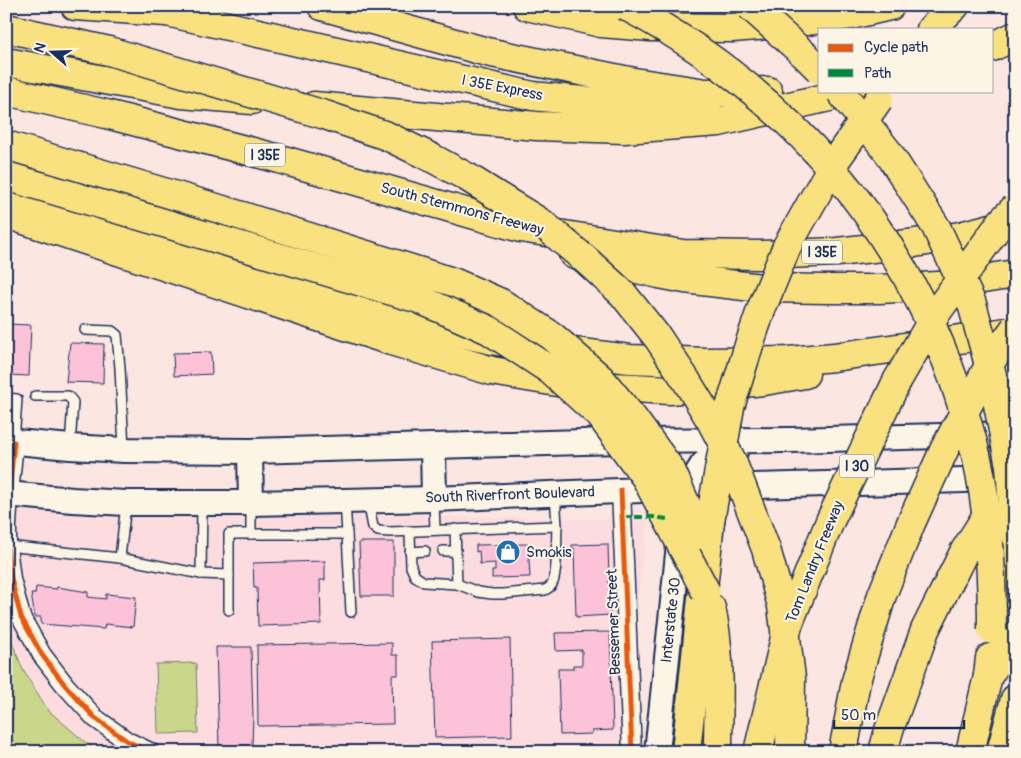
<svg xmlns="http://www.w3.org/2000/svg" width="1021" height="758" font-family="Pangolin,sans-serif">
  <style>
    .built { fill: #fcdcde }
    .green { fill: #cad689; stroke: #728274 }
    .building { fill: #fcc3d8; stroke: #1b2f5e }
    .lines { fill: none; stroke-linecap: round; stroke-linejoin: round }
    .lane-casing { stroke: #1b2f5e; stroke-width: 12 }
    .street-casing { stroke: #1b2f5e; stroke-width: 21 }
    .secondary-casing { stroke: #1b2f5e; stroke-width: 28 }
    .highway-casing { stroke: #1b2f5e; stroke-width: 31 }
    .lane { stroke: #fcf5e5; stroke-width: 9 }
    .street { stroke: #fcf5e5; stroke-width: 18 }
    .secondary { stroke: #fcf5e5; stroke-width: 24 }
    .highway { stroke: #fae180; stroke-width: 28 }
    .highway-bridge-casing { stroke: #1b2f5e; stroke-width: 31; stroke-linecap: butt }
    .highway-bridge { stroke: #fae180; stroke-width: 28 }
    .quiet { stroke: #00873e; stroke-width: 4; stroke-dasharray: 8 4; stroke-linecap: butt }
    .cycleway-casing { stroke: #fcf5e5; stroke-width: 8 }
    .cycleway { stroke: #e8590c; stroke-width: 5 }
    .labels { text-anchor: middle; dominant-baseline: central; stroke-width: 4; stroke-linejoin: round; paint-order: stroke }
    .shield { fill: #fcf5e5; stroke: #5e6a86; stroke-width: 1 }
    .shield-label { font-size: 14px; font-weight: bold; fill: #1b2f5e }
    .street-label { font-size: 15px; fill: #1b2f5e; stroke: #fcf5e5 }
    .poi-label { font-size: 15px; fill: #1b2f5e; stroke: #fcf5e5; text-anchor: start }
  </style>
  <rect width="100%" height="100%" fill="#fce6e1"/>
  <filter id="ink" filterUnits="userSpaceOnUse"><feTurbulence type="fractalNoise" baseFrequency=".02" numOctaves="2"/><feDisplacementMap in="SourceGraphic" scale="10" xChannelSelector="R" yChannelSelector="G"/><feConvolveMatrix kernelMatrix="1 2 1 2 8 2 1 2 1" color-interpolation-filters="sRGB"/></filter>
  <g filter="url(#ink)">
    <polygon class="built" points="6,509 648,520 618,752 6,752"/>
    <g class="green">
      <polygon points="6,627 23,670 48,710 86,743 100,752 6,752"/>
      <polygon points="196,663 198,733 158,734 156,664"/>
    </g>
    <g class="building">
      <polygon points="6,324 31,325 29,376 6,375"/>
      <polygon points="70,343 104,344 103,383 66,382"/>
      <polygon points="211,352 212,374 174,376 173,353"/>
      <polygon points="359,542 394,542 394,596 361,596"/>
      <polygon points="528,544 530,577 492,578 492,571 495,571 495,563 480,564 479,551 476,552 476,545"/>
      <polygon points="608,544 610,615 576,617 574,548 572,549 572,545"/>
      <polygon points="325,561 325,580 320,580 321,624 258,626 257,588 254,588 253,563"/>
      <polygon points="36,587 57,589 57,587 88,592 88,597 106,599 106,594 136,597 133,627 105,624 104,629 41,624 41,617 35,617 31,594 35,594"/>
      <polygon points="610,632 613,730 592,731 592,734 560,735 558,669 573,669 573,665 582,665 582,650 556,651 555,633"/>
      <polygon points="510,639 512,736 435,738 432,641"/>
      <polygon points="392,643 392,655 398,655 398,675 392,675 393,724 258,726 257,645"/>
      <polygon points="216,647 251,647 253,717 252,745 219,746"/>
    </g>
    <g class="lines">
      <defs>
        <g id="lane">
          <polyline points="85,330 112,331 117,335 120,368 124,449"/>
          <polyline points="35,396 68,396 73,402 70,446"/>
          <polyline points="6,398 17,399 14,442"/>
          <polyline points="434,500 435,530"/>
          <polyline points="368,501 373,527 378,531 389,532 557,526 555,494"/>
          <polyline points="251,504 251,534 347,534 345,501"/>
          <polyline points="455,529 457,584"/>
          <path d="M410 531 411 567 415 576 424 582 457 584 478 592 492 594H503L545 590C549 588 552 586 553 582 558 570 556 540 557 526"/>
          <polyline points="347,534 351,612"/>
          <polyline points="7,546 120,558 126,504"/>
          <polyline points="443,551 456,551"/>
          <polyline points="410,552 425,551"/>
          <polyline points="120,558 201,574 229,575"/>
          <polyline points="201,574 202,505"/>
          <polyline points="229,610 229,534 251,534"/>
        </g>
        <g id="street">
          <polyline points="14,442 9,494 7,525 7,546 11,579 21,617 42,655 65,685 95,718 127,741 150,752"/>
          <polyline points="621,490 632,752"/>
        </g>
        <g id="secondary">
          <polyline points="6,441 70,447 124,450 250,451 620,441 791,440 1015,434"/>
          <polyline points="433,446 434,499"/>
          <polyline points="250,451 251,503"/>
          <polyline points="6,494 73,500 126,503 251,503 434,499 688,488 998,479"/>
          <polyline points="686,499 688,488 703,464 725,454 735,452"/>
          <polyline points="657,752 680,535"/>
        </g>
        <g id="highway">
          <polyline points="75,6 166,12"/>
          <path d="M147 6 167 12 533 96C591 102 649 109 707 105"/>
          <polyline points="322,6 487,52 634,82 706,93 768,91"/>
          <polyline points="527,6 601,23 651,27 732,28 793,23 852,15 890,6"/>
          <polyline points="931,29 955,6"/>
          <polyline points="992,47 1015,36"/>
          <polyline points="6,62 181,94 252,100"/>
          <polyline points="6,91 106,114 276,158 521,228 683,254 761,255 837,252 908,244 960,236 1014,222"/>
          <polyline points="314,106 537,126 624,129 719,122 856,91"/>
          <polyline points="6,193 170,242 272,275 346,301 399,317 447,330 497,341 541,348 630,359 705,362 788,361 834,357 988,335 1005,332"/>
          <polyline points="6,214 391,341 492,371 575,385 670,390 764,381 805,374"/>
          <polyline points="573,254 659,274 685,279 761,288 828,289 879,289 938,286 1015,274"/>
          <path d="M711 608C722 654 718 705 718 752"/>
          <polyline points="988,676 1006,649 1011,604 1015,541"/>
          <polyline points="686,752 710,521"/>
          <polyline points="970,752 988,676 990,658"/>
          <polyline points="1001,752 1015,699"/>
        </g>
      </defs>
      <use href="#lane" class="lane-casing"/>
      <use href="#street" class="street-casing"/>
      <use href="#secondary" class="secondary-casing"/>
      <use href="#highway" class="highway-casing"/>
      <use href="#lane" class="lane"/>
      <use href="#street" class="street"/>
      <use href="#secondary" class="secondary"/>
      <use href="#highway" class="highway"/>
      <defs>
        <g id="highway-bridge">
          <path d="M625 6C651 19 676 35 700 51 820 134 905 244 954 381 964 411 974 442 980 473 990 525 992 578 992 630"/>
          <polyline points="750,6 806,56 820,70"/>
          <polyline points="6,28 109,51 325,115 387,136 432,158 467,177 507,202 543,224 587,261 623,294 658,338 686,380 711,421 732,461 766,549 782,606 791,678 790,752"/>
          <polyline points="840,91 888,152 936,227 972,304 993,379 1010,466 1015,534"/>
          <polyline points="6,145 210,206 453,282 501,303 552,336 601,379 632,417 671,470 699,535"/>
          <polyline points="6,176 419,299 489,330 550,370 600,415 646,478 706,592"/>
          <polyline points="710,521 730,407 749,345 761,310 787,246 835,161 879,99"/>
          <polyline points="758,752 788,625 830,521 897,381 937,312 1002,221 1015,208"/>
          <polyline points="843,752 856,681 882,595 911,523 945,448 993,358 1015,328"/>
          <polyline points="883,752 889,730 925,630 964,552 989,512"/>
        </g>
      </defs>
      <use href="#highway-bridge" class="highway-bridge-casing"/>
      <use href="#highway-bridge" class="highway-bridge"/>
      <polyline class="quiet" points="623,517 654,517 667,519"/>
      <defs>
        <g id="cycleway">
          <polyline points="14,442 9,494 7,525 7,546 11,579 21,617 42,655 65,685 95,718 127,741 150,752"/>
          <polyline points="621,490 632,752"/>
        </g>
      </defs>
      <use href="#cycleway" class="cycleway-casing"/>
      <use href="#cycleway" class="cycleway"/>
    </g>
  </g>
  <defs>
    <symbol id="shop-disc" viewBox="-11 -11 22 22"><circle r="9.5" fill="#1f6fb2" stroke="#fcf5e5"/><path d="M-5-2.5h2.3a2.7 3.5 0 0 1 5.4 0H5L5.5 6h-11ZM-1.5-2.5h3a1.5 2.3 0 0 0-3 0Z" fill="#fff"/></symbol>
  </defs>
  <g fill-rule="evenodd">
    <use href="#shop-disc" x="494" y="538" width="28" height="28"/>
  </g>
  <g class="labels">
    <g class="shield">
      <rect x="245" y="143.5" width="40" height="23" rx="4"/>
      <rect x="802" y="240.5" width="40" height="23" rx="4"/>
      <rect x="839.5" y="454.5" width="35" height="23" rx="4"/>
    </g>
    <g class="shield-label">
      <text x="265" y="155">I 35E</text>
      <text x="822" y="252">I 35E</text>
      <text x="857" y="466">I 30</text>
    </g>
    <g class="street-label">
      <text transform="translate(502 88) rotate(11)">I 35E Express</text>
      <text transform="translate(462 209) rotate(15)">South Stemmons Freeway</text>
      <text transform="translate(510 495) rotate(-2)">South Riverfront Boulevard</text>
      <text transform="translate(815 562) rotate(-68)">Tom Landry Freeway</text>
      <text transform="translate(671 620) rotate(-84)">Interstate 30</text>
      <text transform="translate(614 622) rotate(-92)">Bessemer Street</text>
    </g>
    <g class="poi-label">
      <text x="526" y="552">Smokis</text>
    </g>
  </g>
  <rect width="1021" height="758" fill="none" stroke="#fcf5e5" stroke-width="25"/>
  <rect x="12" y="12" width="996" height="733" fill="none" stroke="#1b2f5e" stroke-width="2" filter="url(#ink)"/>
  <rect x="818" y="28" width="175" height="65" fill="#fcf5e5" stroke="#a2a6af"/>
  <rect x="828" y="44" width="25" height="8" fill="#e8590c" stroke="#a2a6af"/>
  <text x="864" y="52" font-size="15" fill="#1b2f5e">Cycle path</text>
  <rect x="828" y="69" width="25" height="8" fill="#00873e" stroke="#a2a6af"/>
  <text x="864" y="78" font-size="15" fill="#1b2f5e">Path</text>
  <g transform="translate(52 52) rotate(290)" stroke="#fcf5e5" stroke-width="4" paint-order="stroke">
  <path d="M0-4L9 19L0 12L-9 19Z" fill="#1b2f5e"/>
  <text y="-8" font-size="14" font-weight="bold" text-anchor="middle" fill="#1b2f5e">N</text>
  </g>
  <path d="M834 720v8h130v-8" fill="none" stroke="#1b2f5e" stroke-width="2.5"/>
  <text x="841" y="720" font-size="15" fill="#1b2f5e" stroke="#fcf5e5" stroke-width="4" paint-order="stroke">50 m</text>
</svg>
